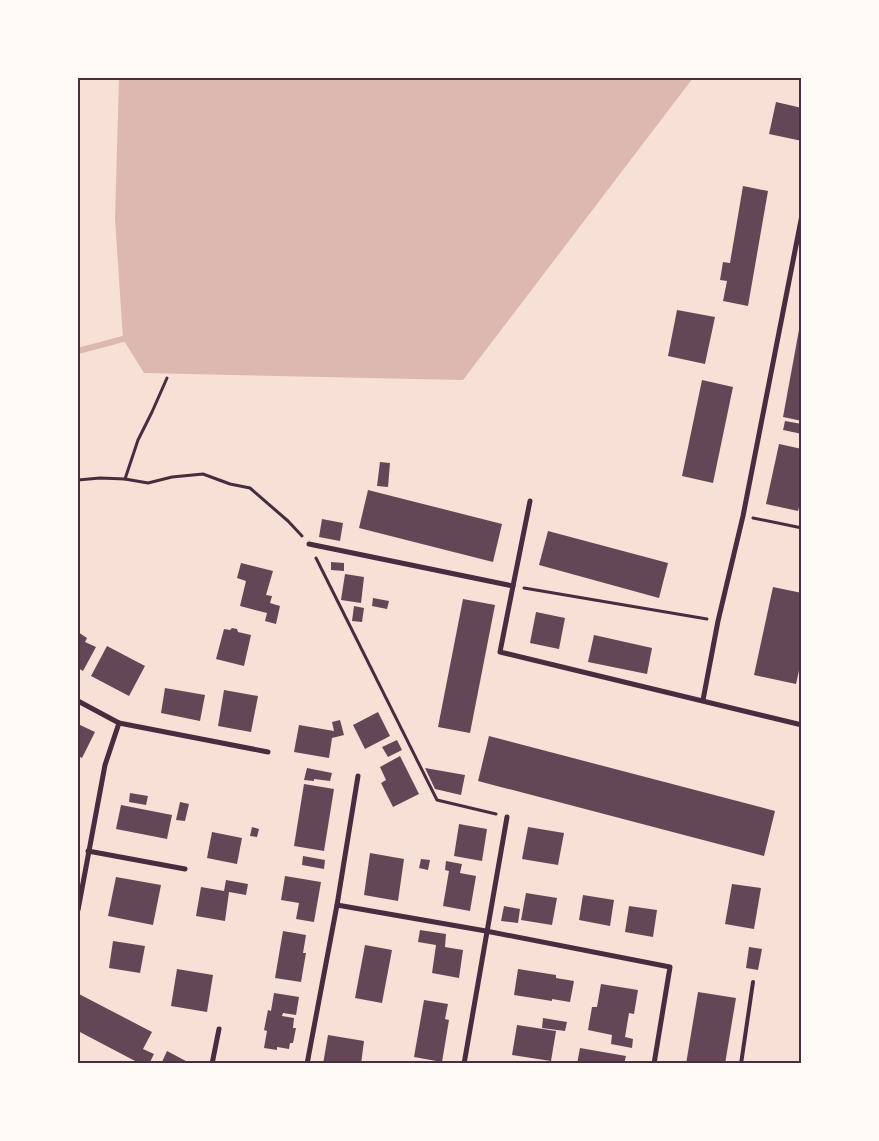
<svg xmlns="http://www.w3.org/2000/svg" width="879" height="1141" font-family="'Archivo Narrow',sans-serif">
  <style>
    .water { fill: #dcb8b0 }
    .lines { fill: none; stroke-linecap: round; stroke-linejoin: round }
    .stream { stroke: #dcb8b0; stroke-width: 6 }
    .building { fill: #644757 }
    .path { stroke: #4a2c40; stroke-width: 3 }
    .service { stroke: #4a2c40; stroke-width: 4 }
    .minor { stroke: #4a2c40; stroke-width: 5 }
    .neatline { fill: none; stroke: #4a2c40; stroke-width: 2 }
  </style>
  <rect width="100%" height="100%" fill="#f7e1d7"/>
  <polygon class="water" points="119,78 693,78 463,380 144,373 123,339 115,219"/>
  <g class="lines">
    <polyline class="stream" points="78,351 123,339"/>
  </g>
  <g class="building">
    <polygon points="776,102 802,108 802,141 769,134"/>
    <polygon points="743,186 768,191 748,306 723,301 727,281 720,280 723,262 730,263"/>
    <polygon points="677,310 715,317 705,364 668,356"/>
    <polygon points="801,319 802,319 802,421 783,417"/>
    <polygon points="702,380 733,387 713,483 682,476"/>
    <polygon points="785,421 802,424 802,434 783,430"/>
    <polygon points="779,444 802,449 802,496 798,511 766,504"/>
    <polygon points="380,462 390,463 388,487 377,486"/>
    <polygon points="368,490 502,524 493,562 359,528"/>
    <polygon points="322,519 343,523 340,541 319,537"/>
    <polygon points="548,531 668,563 659,598 539,565"/>
    <polygon points="331,562 344,563 344,571 331,570"/>
    <polygon points="241,563 273,571 266,595 272,596 270,603 280,606 276,624 265,621 267,613 240,606 246,581 237,578"/>
    <polygon points="345,574 364,577 361,603 341,600"/>
    <polygon points="773,587 802,593 802,657 796,684 754,675"/>
    <polygon points="373,598 389,601 387,609 372,606"/>
    <polygon points="463,599 495,605 470,733 438,727"/>
    <polygon points="354,606 364,608 362,622 352,621"/>
    <polygon points="536,612 565,618 559,649 530,643"/>
    <polygon points="232,628 237,629 238,632 251,635 244,666 216,659 224,629 230,630"/>
    <polygon points="78,632 87,638 85,642 96,647 83,671 78,668"/>
    <polygon points="594,635 652,648 647,674 588,662"/>
    <polygon points="107,646 145,666 129,696 91,676"/>
    <polygon points="165,688 205,695 200,721 161,713"/>
    <polygon points="224,690 258,696 251,732 218,726"/>
    <polygon points="378,712 390,736 365,749 353,725"/>
    <polygon points="340,720 344,735 332,738 329,758 294,752 299,725 334,731 332,722"/>
    <polygon points="78,724 95,732 82,758 78,756"/>
    <polygon points="489,736 775,811 764,856 478,781"/>
    <polygon points="397,740 402,750 388,757 382,747"/>
    <polygon points="400,756 419,794 393,807 381,783 386,780 380,767"/>
    <polygon points="307,768 332,773 330,781 314,779 314,781 304,780"/>
    <polygon points="425,768 465,775 461,795 435,789"/>
    <polygon points="304,784 334,789 324,851 294,846"/>
    <polygon points="130,793 148,796 146,805 129,802"/>
    <polygon points="180,802 189,804 185,821 176,820"/>
    <polygon points="121,805 172,815 167,839 116,829"/>
    <polygon points="459,824 487,829 482,861 454,856"/>
    <polygon points="252,827 259,829 257,837 250,836"/>
    <polygon points="528,827 564,833 558,865 522,859"/>
    <polygon points="212,832 242,838 237,864 207,858"/>
    <polygon points="370,853 404,859 398,901 364,895"/>
    <polygon points="303,856 325,860 324,869 302,865"/>
    <polygon points="421,859 430,860 428,870 419,868"/>
    <polygon points="446,861 462,864 460,873 476,876 470,911 443,906 449,871 445,870"/>
    <polygon points="285,876 321,882 314,922 296,919 299,903 281,900"/>
    <polygon points="116,877 161,885 153,925 108,916"/>
    <polygon points="226,880 248,884 246,895 229,892 225,921 196,916 201,887 224,891"/>
    <polygon points="732,884 761,888 754,929 725,924"/>
    <polygon points="526,893 557,898 552,925 521,920"/>
    <polygon points="583,895 614,900 610,926 579,920"/>
    <polygon points="504,906 520,909 518,923 501,921"/>
    <polygon points="629,906 657,910 653,937 625,932"/>
    <polygon points="420,930 446,934 445,947 463,950 459,978 432,973 436,945 418,942"/>
    <polygon points="283,931 306,935 303,953 306,953 301,982 275,978"/>
    <polygon points="113,941 145,946 140,973 109,968"/>
    <polygon points="365,945 392,950 382,1003 355,998"/>
    <polygon points="749,947 762,949 758,970 746,968"/>
    <polygon points="177,969 213,975 207,1012 171,1006"/>
    <polygon points="518,969 556,975 556,978 574,981 570,1002 552,999 552,1001 514,995"/>
    <polygon points="601,984 638,990 634,1014 629,1013 625,1037 633,1039 632,1048 611,1044 612,1035 588,1030 592,1007 597,1007"/>
    <polygon points="698,992 736,998 725,1064 686,1064"/>
    <polygon points="274,993 299,997 296,1015 283,1013 282,1016 294,1018 293,1028 296,1028 293,1043 290,1043 289,1049 277,1047 277,1050 264,1048 267,1031 264,1030 268,1010 271,1011"/>
    <polygon points="79,994 152,1032 143,1049 154,1054 149,1064 136,1064 137,1062 78,1031 78,997"/>
    <polygon points="424,1000 448,1004 445,1019 449,1020 442,1062 414,1057"/>
    <polygon points="543,1018 567,1022 565,1031 542,1028"/>
    <polygon points="517,1025 556,1031 551,1061 512,1055"/>
    <polygon points="328,1035 364,1041 361,1064 323,1064"/>
    <polygon points="580,1048 626,1056 624,1064 577,1064"/>
    <polygon points="167,1051 184,1060 191,1064 161,1064"/>
  </g>
  <g class="lines">
    <g class="path">
      <polyline points="125,479 138,440 152,412 167,378"/>
      <polyline points="78,480 100,478 125,479 148,483 172,477 203,474 230,484 250,488 288,521 302,536"/>
      <polyline points="753,518 802,528"/>
      <polyline points="316,558 437,800 496,814"/>
      <polyline points="524,588 707,619"/>
    </g>
    <polyline class="service" points="741,1064 753,982"/>
    <g class="minor">
      <polyline points="309,544 513,586 500,652 802,725"/>
      <polyline points="513,586 530,501"/>
      <polyline points="703,700 718,621 743,516 802,215"/>
      <polyline points="78,701 119,723 105,765 78,910"/>
      <polyline points="119,723 268,752"/>
      <polyline points="88,851 185,869"/>
      <polyline points="337,905 486,931 670,967 654,1064"/>
      <polyline points="212,1064 219,1029"/>
      <polyline points="307,1064 337,905 358,776"/>
      <polyline points="464,1064 507,817"/>
    </g>
  </g>
  <rect width="879" height="1141" fill="none" stroke="#fffaf5" stroke-width="158"/>
  <rect x="79" y="79" width="721" height="983" class="neatline"/>
</svg>
